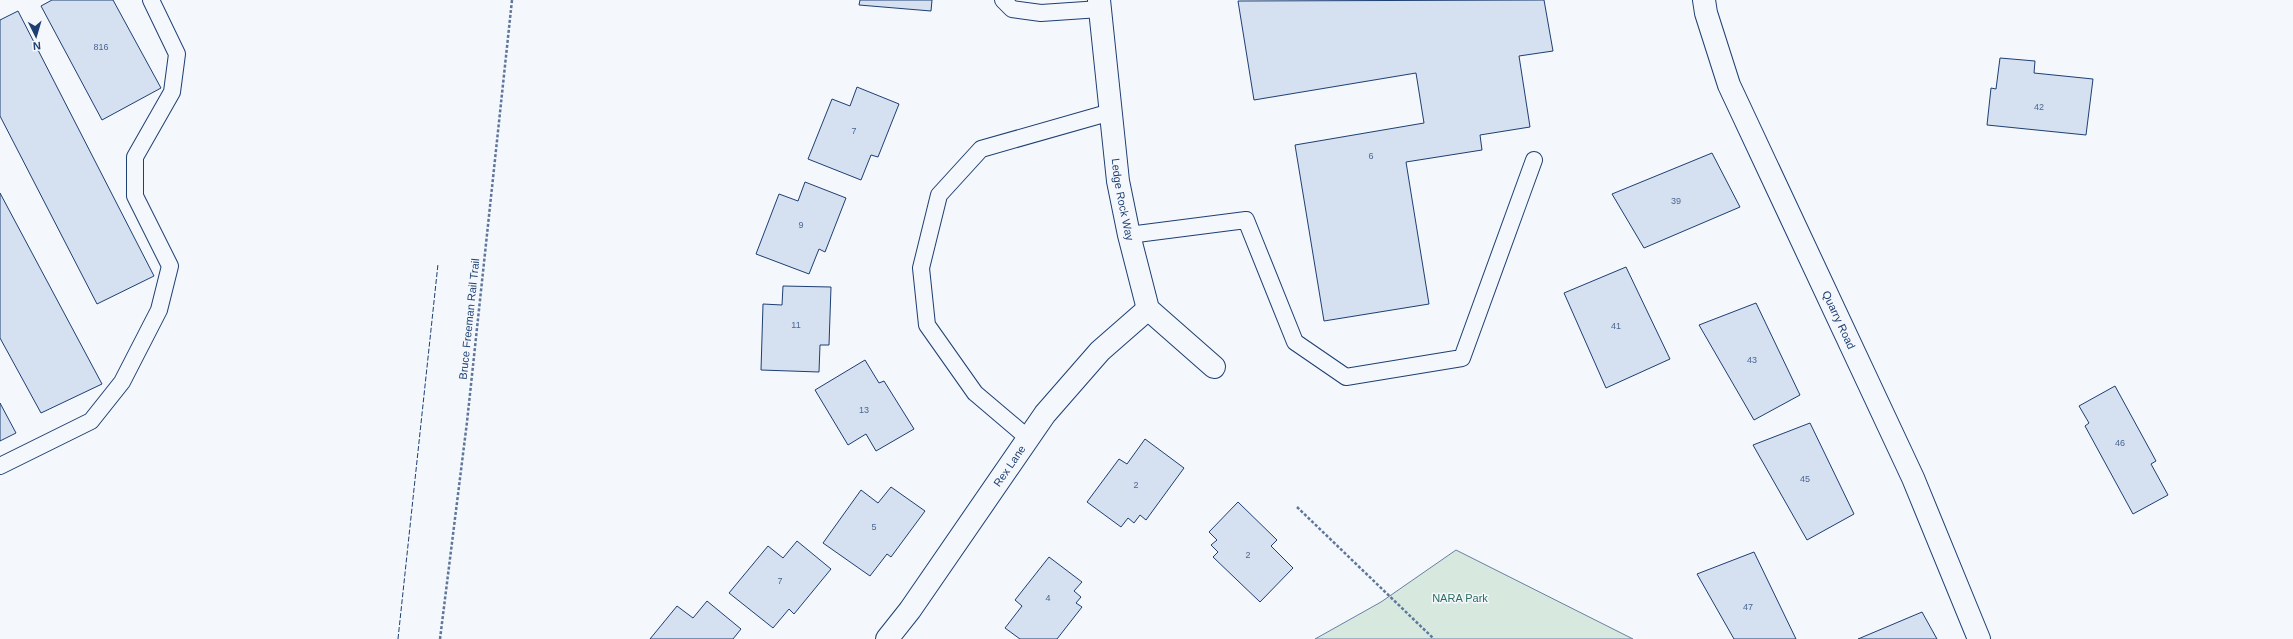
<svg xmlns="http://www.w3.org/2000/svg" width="2293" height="639" font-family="Helvetica,sans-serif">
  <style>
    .green { fill: #d7e8df; stroke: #687fa3 }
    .building { fill: #d5e0f0; stroke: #1d3f73 }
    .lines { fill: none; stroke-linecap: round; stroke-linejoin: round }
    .service-casing { stroke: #1d3f73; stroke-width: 18 }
    .minor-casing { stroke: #1d3f73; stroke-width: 24 }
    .path { stroke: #5e769c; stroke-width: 2.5; stroke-dasharray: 3 2; stroke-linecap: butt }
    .service { stroke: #f4f7fb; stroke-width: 16 }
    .minor { stroke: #f4f7fb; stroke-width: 22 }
    .fence { stroke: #1d3f73; stroke-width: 1; stroke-dasharray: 5 2; stroke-linecap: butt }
    .labels { text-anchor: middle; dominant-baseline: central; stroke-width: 3; stroke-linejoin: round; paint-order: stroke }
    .number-label { font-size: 9px; fill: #4b6792 }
    .street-label { font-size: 11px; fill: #1d3f73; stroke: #f4f7fb }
    .park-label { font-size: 11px; fill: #2c6c60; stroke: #f4f7fb }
  </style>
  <rect width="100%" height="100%" fill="#f4f7fb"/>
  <polygon class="green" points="1456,550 1633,639 1315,639 1381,602"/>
  <g class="building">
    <polygon points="52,0 113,0 161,88 102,120 41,6"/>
    <polygon points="860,0 932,0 931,11 859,5"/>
    <polygon points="1544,0 1553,51 1519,56 1530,127 1480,135 1482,150 1406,162 1429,304 1324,321 1295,145 1424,123 1416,73 1254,100 1238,1"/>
    <polygon points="18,11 154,276 97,304 0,116 0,20"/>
    <polygon points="2000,58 2035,61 2034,73 2093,79 2086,135 1987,125 1991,88 1996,89"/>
    <polygon points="857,87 899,104 878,157 871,155 861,180 808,159 832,99 850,106"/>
    <polygon points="1712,153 1740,207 1644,248 1612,194"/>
    <polygon points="805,182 846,198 825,252 819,249 809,274 756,254 779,194 798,201"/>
    <polygon points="0,193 102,384 41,413 0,338"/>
    <polygon points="1626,267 1670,359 1606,388 1564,293"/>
    <polygon points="783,286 831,287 829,345 820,345 819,372 761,370 763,304 782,305"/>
    <polygon points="1756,303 1800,395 1754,420 1699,325"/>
    <polygon points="865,360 879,383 884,381 914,429 876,451 866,434 848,445 815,390"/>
    <polygon points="2115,386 2156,461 2151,464 2168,495 2133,514 2085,426 2089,423 2079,406"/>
    <polygon points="0,403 16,433 0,441"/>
    <polygon points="1810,423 1854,514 1807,540 1753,445"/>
    <polygon points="1145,439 1184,468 1146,520 1140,515 1134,523 1128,518 1121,527 1087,502 1119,459 1127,464"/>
    <polygon points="891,487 925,511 891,557 887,554 870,576 823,543 861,490 878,503"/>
    <polygon points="1238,502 1277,540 1271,546 1293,568 1260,602 1213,557 1218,552 1211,545 1217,540 1209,532"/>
    <polygon points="797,541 831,569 794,614 789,609 773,628 729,593 768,546 783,558"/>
    <polygon points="1754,552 1796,639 1734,639 1697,574"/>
    <polygon points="1049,557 1082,582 1074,591 1081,597 1076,603 1082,607 1057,639 1020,639 1005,628 1022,606 1015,600"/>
    <polygon points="707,601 741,629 733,639 650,639 677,606 693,618"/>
    <polygon points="1922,612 1937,639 1858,639"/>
  </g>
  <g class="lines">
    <defs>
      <g id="service">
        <polyline points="1003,0 1012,9 1041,13 1100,9"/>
        <polyline points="1129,235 1246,220 1295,342 1346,377 1462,358 1534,160"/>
        <polyline points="1028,438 975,393 927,325 921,268 939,195 981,149 1111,112"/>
        <polyline points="0,466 91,421 122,382 159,310 170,266 135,196 135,157 172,92 177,54 151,0"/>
      </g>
      <g id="minor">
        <path id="s1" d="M1099 0 1118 181 1129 235 1148 309 1214 367"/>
        <path id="s2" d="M1704 0 1706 13 1729 85 1913 478 1979 639"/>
        <path id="s3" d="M887 639 910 610 1045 414 1100 351 1148 309"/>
      </g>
    </defs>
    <use href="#service" class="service-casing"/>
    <use href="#minor" class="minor-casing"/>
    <g class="path">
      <polyline points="1297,507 1434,639"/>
      <polyline points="440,639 467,422 512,0"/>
    </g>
    <use href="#service" class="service"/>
    <use href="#minor" class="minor"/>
    <polyline class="fence" points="398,639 438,264"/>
  </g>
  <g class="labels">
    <g class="number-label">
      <text x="101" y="47">816</text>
      <text x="2039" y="107">42</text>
      <text x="854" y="131">7</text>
      <text x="1371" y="156">6</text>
      <text x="1676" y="201">39</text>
      <text x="801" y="225">9</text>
      <text x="796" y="325">11</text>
      <text x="1616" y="326">41</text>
      <text x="1752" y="360">43</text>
      <text x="864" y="410">13</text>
      <text x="2120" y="443">46</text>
      <text x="1805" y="479">45</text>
      <text x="1136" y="485">2</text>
      <text x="874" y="527">5</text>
      <text x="1248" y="555">2</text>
      <text x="780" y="581">7</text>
      <text x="1048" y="598">4</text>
      <text x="1748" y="607">47</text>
    </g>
    <g class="street-label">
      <text stroke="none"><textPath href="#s1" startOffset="201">Ledge Rock Way</textPath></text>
      <text transform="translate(469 319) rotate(-84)">Bruce Freeman Rail Trail</text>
      <text stroke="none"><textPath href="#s2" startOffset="348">Quarry Road</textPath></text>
      <text stroke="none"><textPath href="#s3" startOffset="212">Rex Lane</textPath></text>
    </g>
    <g class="park-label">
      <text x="1460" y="598">NARA Park</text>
    </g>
  </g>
  <g transform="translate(36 36) rotate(175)" stroke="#f4f7fb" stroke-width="3" paint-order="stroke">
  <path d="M0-3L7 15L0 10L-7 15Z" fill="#1d3f73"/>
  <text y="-6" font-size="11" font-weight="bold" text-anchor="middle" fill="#1d3f73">N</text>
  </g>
</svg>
